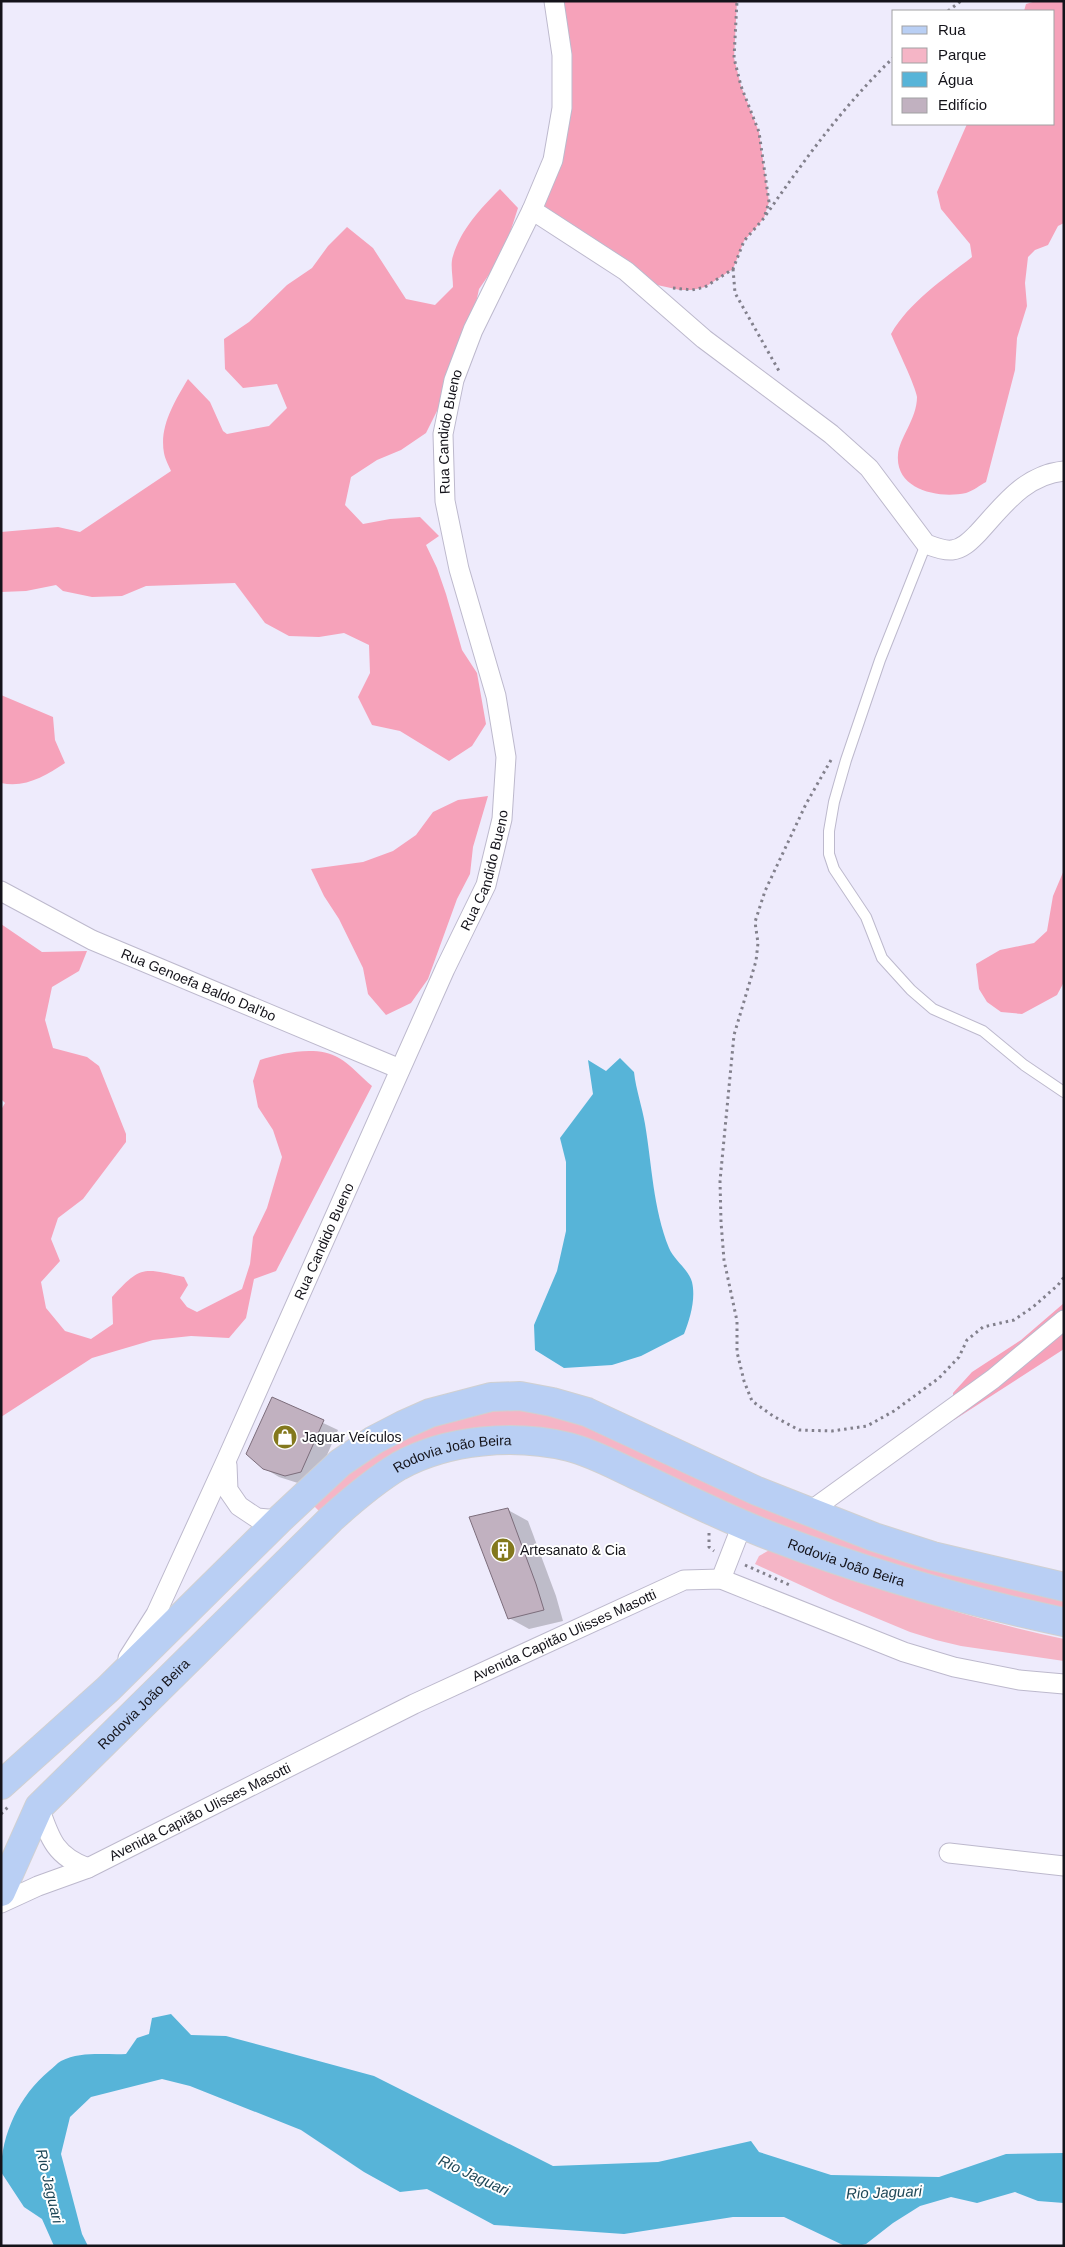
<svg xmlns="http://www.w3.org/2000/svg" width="1065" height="2247" font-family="Arial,sans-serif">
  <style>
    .green { fill: #f5b5c6 }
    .forest { fill: #f6a2ba }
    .water { fill: #57b4d8 }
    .shadow { fill: #0003 }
    .building { fill: #c1b1c0; stroke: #7c6d7b }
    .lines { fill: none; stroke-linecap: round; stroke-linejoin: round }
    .lane-casing { stroke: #bdb9cd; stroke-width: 12 }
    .street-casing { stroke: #bdb9cd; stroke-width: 21 }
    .primary-casing { stroke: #d0d0d1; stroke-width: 30 }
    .path { stroke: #82808c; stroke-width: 3; stroke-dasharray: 2.5 4; stroke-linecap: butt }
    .lane { stroke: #fff; stroke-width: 10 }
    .street { stroke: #fff; stroke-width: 19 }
    .primary { stroke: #b9cff4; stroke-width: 28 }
    .labels { text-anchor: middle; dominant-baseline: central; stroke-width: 4; stroke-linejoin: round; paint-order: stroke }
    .street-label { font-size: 14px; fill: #14131a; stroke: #fff }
    .poi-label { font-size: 14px; fill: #14131a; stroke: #fff; text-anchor: start }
    .water-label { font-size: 15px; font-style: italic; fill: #1e4757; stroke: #fff }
  </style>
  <rect width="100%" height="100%" fill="#eeebfc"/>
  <g class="green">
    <polygon points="508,1407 558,1413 756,1504 824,1532 870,1548 1064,1599 1064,1609 943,1584 510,1430 323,1515 311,1503 352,1467 432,1424"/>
    <path d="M773 1548C867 1585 965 1618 1064 1639V1661L961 1646 936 1640 910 1632 833 1600 755 1564 759 1556Z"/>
  </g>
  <g class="forest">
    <polygon points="554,1 737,1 734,58 741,86 759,132 769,202 764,218 744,241 733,269 705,287 692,290 680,290 648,283 532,210 553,160"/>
    <path d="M1036 1H1064V223L1058 226 1048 245 1035 250 1028 257 1025 283 1027 306 1017 338 1015 370 986 482C980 485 973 491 966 493 939 499 895 490 898 455 899 438 917 419 917 397 916 387 896 346 891 334 909 302 944 279 972 257L970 244 941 209 937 192 967 124H1054V11H1024L1026 4Z"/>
    <path d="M500 189 518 208 508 239 495 266 479 289 473 317 453 379 426 433 401 450 377 460 351 477 345 505 363 524 390 519 420 517 439 536 426 545 437 568 446 594 462 650 477 673 486 724 472 746 449 761 400 731 372 725 358 697 370 673 369 645 344 633 319 637 289 636 265 623 235 583 146 586 122 596 92 597 63 591 56 585 26 591 1 592V532L58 527 80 532 171 471C169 466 165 459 164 453 159 426 175 401 188 379L210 402 223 431 227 434 269 426 287 408 277 384 243 388 225 369 224 339 249 322 287 285 312 268 328 246 347 227 373 248 406 299 435 305 453 287C453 277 450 264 453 256 461 229 481 208 500 189Z"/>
    <path d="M1 695 53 717 55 740 65 763C45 776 26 788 1 783Z"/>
    <polygon points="488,796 473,847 470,874 457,899 428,979 411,1003 386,1015 368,994 363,968 339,919 324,896 311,869 363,862 393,851 416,835 433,812 458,800"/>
    <polygon points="1064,870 1064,982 1057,995 1022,1014 1001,1012 987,1002 979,989 976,964 1000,950 1034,943 1047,931 1053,896"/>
    <path d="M1 924 42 952 87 951 79 971 52 987 45 1020 53 1048 87 1057 99 1066 126 1134V1142L83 1199 58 1218 51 1239 60 1261 41 1282 46 1308 65 1331 91 1339 113 1324 112 1297C141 1265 143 1268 184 1277L188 1285 180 1298 187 1307 197 1312 242 1289 250 1264 253 1237 267 1208 282 1157 273 1130 258 1107 253 1081 260 1060C283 1053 317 1045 339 1058 351 1065 361 1077 372 1086L276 1271 254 1279 246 1318 229 1338 191 1336 153 1340 92 1358 1 1417V1110L5 1103 1 1099Z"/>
    <polygon points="1064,1303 1064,1349 954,1420 953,1393 972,1372 1021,1340"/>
  </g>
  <g class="water">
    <path d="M620 1058 634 1072C636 1090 642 1106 645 1124 652 1165 653 1208 669 1248 674 1260 689 1270 692 1282 696 1299 690 1319 684 1334L641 1356 612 1365 564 1368 535 1350 534 1325 557 1271 566 1231V1162L560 1138 593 1094 588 1060 606 1071Z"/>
    <path d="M171 2014 191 2035 226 2036 374 2076 553 2166 658 2162 751 2141 759 2152 831 2175 939 2177 1006 2154 1064 2153V2203L1038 2201 1015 2192 977 2203 951 2197 920 2206 893 2223 866 2244 858 2246H845L784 2217H733L624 2234 494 2225 427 2189 400 2192 364 2172 301 2130 190 2086 162 2079 91 2097 70 2117 61 2154 82 2234 88 2246H54L42 2219 24 2207 1 2172C1 2134 20 2095 49 2071 53 2068 57 2063 61 2061 81 2051 104 2055 126 2054L137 2038 149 2034 152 2018Z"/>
  </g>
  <g class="shadow">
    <polygon points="272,1399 338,1430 316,1480 301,1484 279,1477 264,1468"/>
    <polygon points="508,1510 528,1521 556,1596 563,1621 529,1629 509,1618"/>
  </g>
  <g class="building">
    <polygon points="272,1397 324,1420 301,1472 285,1476 263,1469 246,1454"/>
    <polygon points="508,1508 536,1584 544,1610 508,1619 469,1517"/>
  </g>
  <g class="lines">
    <defs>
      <polyline id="lane" points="926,544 880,660 846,760 834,802 829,831 829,854 834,869 866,917 882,958 911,990 933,1009 983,1031 1024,1065 1064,1092"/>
      <g id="street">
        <path d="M532 210 626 271 704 339 831 434 869 468 926 544C934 547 944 551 952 550 963 549 971 540 978 533 1003 506 1024 475 1064 471"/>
        <path id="s1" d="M1 891 92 940 400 1069"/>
        <polyline points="227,1465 228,1490 239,1506 257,1518 279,1520"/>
        <polyline points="809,1512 993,1379 1064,1320"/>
        <polyline points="721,1579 742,1525"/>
        <path id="s2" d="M128 1658 156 1614 226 1461 445 969 486 885 502 819 506 757 496 696 459 569 445 501 443 434 454 380 473 330 532 210 553 160 562 108V55L554 1"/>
        <path d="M39 1807C50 1839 55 1856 88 1868"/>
        <polyline points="949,1853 1064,1866"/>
        <path id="s3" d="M1 1903 38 1886 88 1868 414 1704 684 1580 721 1579 904 1652 954 1667 1019 1680 1064 1684"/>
      </g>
      <g id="primary">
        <polyline points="1,1785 108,1689 279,1520 340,1463 374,1440 403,1425 430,1413 491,1397 520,1396 552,1402 587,1412 757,1491 874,1537 933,1556 1064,1587"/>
        <path id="s4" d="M1 1892 39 1807 331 1519C352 1500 374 1481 399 1466 448 1439 515 1434 569 1447 593 1453 616 1466 638 1476 681 1496 724 1518 768 1535 864 1572 963 1601 1064 1622"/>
      </g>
    </defs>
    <use href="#lane" class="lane-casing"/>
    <use href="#street" class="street-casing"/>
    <use href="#primary" class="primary-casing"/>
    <g class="path">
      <polyline points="948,11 961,1"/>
      <path d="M766 215C805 159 844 105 894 57"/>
      <polyline points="733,269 735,293 779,371"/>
      <polyline points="673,288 692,290 705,287 733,269 744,241 764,218 769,202 759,132 741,86 734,58 737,1"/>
      <polyline points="831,760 806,804 765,891 755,922 758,943 756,961 734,1035 720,1181 721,1222 724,1260 737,1321 737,1352 744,1381 752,1401 773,1416 799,1430 832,1431 867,1426 894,1411 939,1378 959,1357 967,1340 983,1327 1014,1320 1033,1307 1058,1285 1064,1277"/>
      <polyline points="709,1533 709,1547 714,1551"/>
      <polyline points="745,1565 792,1586"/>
      <polyline points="1,1814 10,1805"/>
    </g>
    <use href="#lane" class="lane"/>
    <use href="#street" class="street"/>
    <use href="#primary" class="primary"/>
  </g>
  <defs>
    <symbol id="shop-disc" viewBox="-11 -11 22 22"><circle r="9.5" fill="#83781d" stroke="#fff"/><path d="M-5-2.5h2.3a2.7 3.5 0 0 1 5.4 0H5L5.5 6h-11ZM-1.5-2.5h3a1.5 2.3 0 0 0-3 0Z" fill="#fff"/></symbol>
    <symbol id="building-disc" viewBox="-11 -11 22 22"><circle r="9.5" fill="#83781d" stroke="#fff"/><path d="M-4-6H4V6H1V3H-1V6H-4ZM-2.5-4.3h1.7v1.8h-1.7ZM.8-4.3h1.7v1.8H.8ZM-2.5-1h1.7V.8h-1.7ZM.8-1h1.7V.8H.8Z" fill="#fff"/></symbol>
  </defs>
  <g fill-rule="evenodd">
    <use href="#shop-disc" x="271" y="1423" width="28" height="28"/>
    <use href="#building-disc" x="489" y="1536" width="28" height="28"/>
  </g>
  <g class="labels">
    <g class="street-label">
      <text stroke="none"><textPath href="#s2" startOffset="1316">Rua Candido Bueno</textPath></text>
      <text stroke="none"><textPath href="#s2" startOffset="866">Rua Candido Bueno</textPath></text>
      <text stroke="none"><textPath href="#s1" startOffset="219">Rua Genoefa Baldo Dal'bo</textPath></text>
      <text stroke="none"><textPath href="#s2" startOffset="461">Rua Candido Bueno</textPath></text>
      <text stroke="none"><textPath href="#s4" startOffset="645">Rodovia João Beira</textPath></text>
      <text stroke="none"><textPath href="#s4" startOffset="1065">Rodovia João Beira</textPath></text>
      <text stroke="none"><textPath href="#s3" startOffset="624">Avenida Capitão Ulisses Masotti</textPath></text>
      <text stroke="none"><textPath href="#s4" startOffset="240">Rodovia João Beira</textPath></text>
      <text stroke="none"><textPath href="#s3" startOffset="219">Avenida Capitão Ulisses Masotti</textPath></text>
    </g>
    <g class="poi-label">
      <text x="302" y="1437">Jaguar Veículos</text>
      <text x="520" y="1550">Artesanato &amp; Cia</text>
    </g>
    <g class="water-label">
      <text transform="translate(474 2175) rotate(25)">Rio Jaguari</text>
      <text transform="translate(50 2186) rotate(77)">Rio Jaguari</text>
      <text transform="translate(884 2192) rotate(-2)">Rio Jaguari</text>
    </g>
  </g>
  <rect width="1065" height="2247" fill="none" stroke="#14131a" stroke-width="5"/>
  <rect x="892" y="10" width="162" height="115" fill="#ffffff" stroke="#a1a1a3"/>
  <rect x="902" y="26" width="25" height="8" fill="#b9cff4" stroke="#a1a1a3"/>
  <text x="938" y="35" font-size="15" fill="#14131a">Rua</text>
  <rect x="902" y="48" width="25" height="15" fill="#f5b5c6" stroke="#a1a1a3"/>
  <text x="938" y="60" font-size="15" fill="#14131a">Parque</text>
  <rect x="902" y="72" width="25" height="15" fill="#57b4d8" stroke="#a1a1a3"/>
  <text x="938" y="85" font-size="15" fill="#14131a">Água</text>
  <rect x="902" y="98" width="25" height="15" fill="#c1b1c0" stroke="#a1a1a3"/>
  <text x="938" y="110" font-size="15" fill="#14131a">Edifício</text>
</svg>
